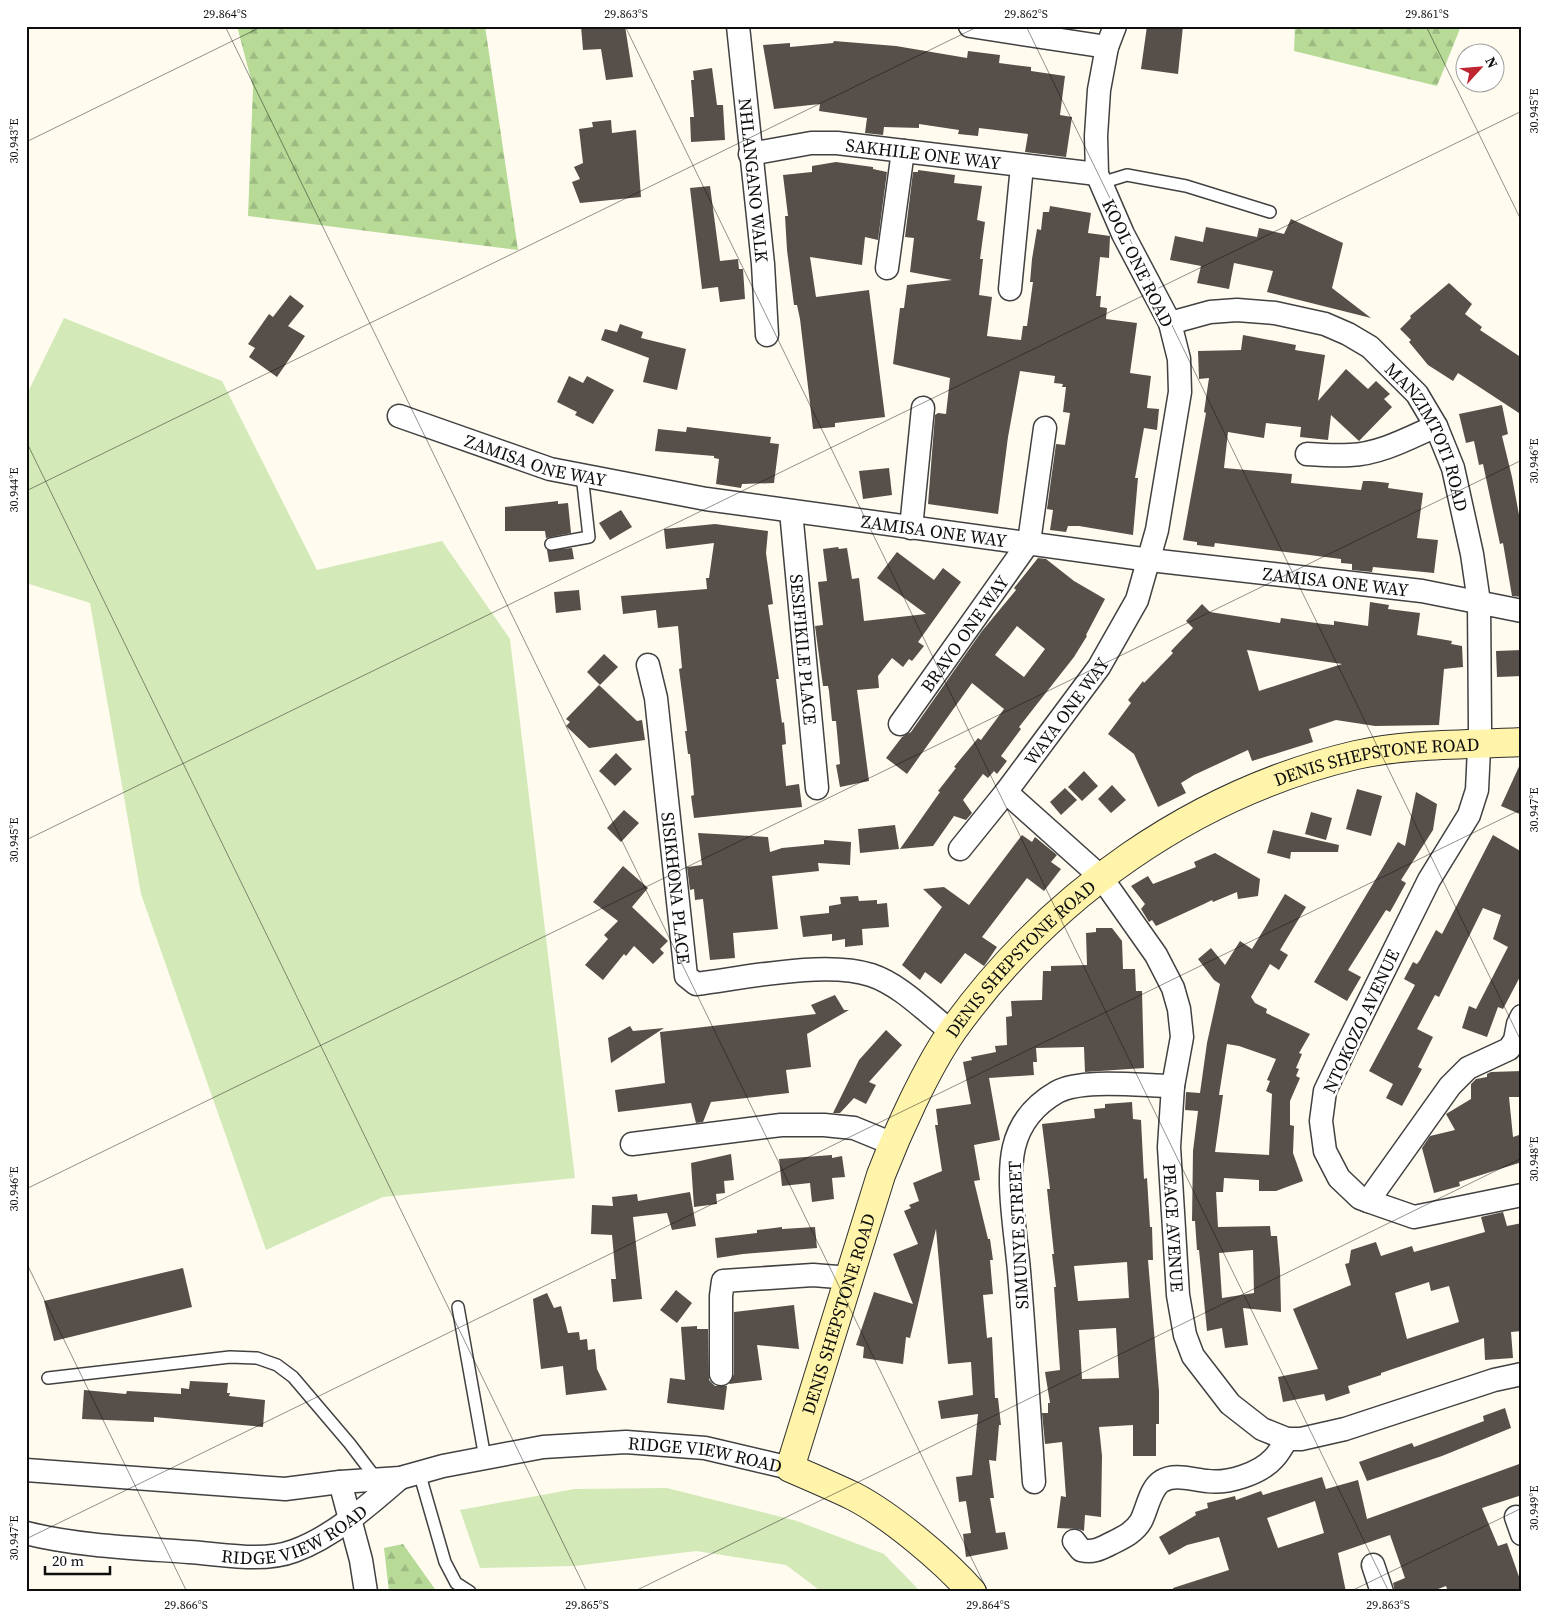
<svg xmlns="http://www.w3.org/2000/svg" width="1548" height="1618" font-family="'Source Serif 4',serif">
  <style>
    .grass { fill: #d3eab8 }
    .forest { fill: url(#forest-firs) }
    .building { fill: #574f4a; fill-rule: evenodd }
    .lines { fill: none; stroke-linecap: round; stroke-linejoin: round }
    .lane-casing { stroke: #414141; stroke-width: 14 }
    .street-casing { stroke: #414141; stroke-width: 25 }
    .secondary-casing { stroke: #303030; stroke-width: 30 }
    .lane { stroke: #fff; stroke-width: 11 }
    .street { stroke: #fff; stroke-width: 22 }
    .secondary { stroke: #fff4aa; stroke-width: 28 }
    .ticks { fill: none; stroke: #0e0e0e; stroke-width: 1; stroke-opacity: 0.45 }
    .labels { text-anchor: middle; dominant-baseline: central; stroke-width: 5; stroke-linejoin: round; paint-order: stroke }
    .street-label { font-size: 18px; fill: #0e0e0e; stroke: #fff }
    .neatline { fill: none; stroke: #0e0e0e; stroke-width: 2 }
    .ticks-label { font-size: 12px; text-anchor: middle; fill: #0e0e0e }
  </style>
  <defs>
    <pattern id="forest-firs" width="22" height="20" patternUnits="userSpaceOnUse" patternTransform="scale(1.25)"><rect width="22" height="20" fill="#b7da97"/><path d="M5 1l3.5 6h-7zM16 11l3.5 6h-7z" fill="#9cba81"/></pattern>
  </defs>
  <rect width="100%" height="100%" fill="#fffbef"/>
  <g class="grass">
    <polygon points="64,318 222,381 317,570 442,541 510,639 575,1178 383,1197 266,1250 141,894 90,603 26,583 26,396"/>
    <polygon points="667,1488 797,1521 884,1554 921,1592 822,1592 786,1565 696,1551 575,1566 480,1568 460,1510 574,1489"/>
  </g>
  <g class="forest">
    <polygon points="237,26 485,26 518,250 248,216 253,87"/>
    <polygon points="1295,26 1461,26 1437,86 1294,51"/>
    <polygon points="403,1544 437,1592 389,1592 384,1548"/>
  </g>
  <g class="building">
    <polygon points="581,26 625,26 633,77 606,80 601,49 583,50"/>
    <polygon points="1147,26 1183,26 1178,74 1141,69"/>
    <polygon points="834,41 896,46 967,58 968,51 1000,55 999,63 1031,67 1031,71 1065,76 1060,115 1072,117 1066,157 1025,152 1028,134 979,128 978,136 958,134 959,130 919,124 919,128 884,127 883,135 865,133 867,118 819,111 820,104 774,109 763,45 790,43 790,47 833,43"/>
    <polygon points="712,68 717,105 723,105 725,140 691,142 690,117 694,117 691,80 694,80 693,71"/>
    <polygon points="611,120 612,133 636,130 641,197 580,203 572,182 580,179 574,167 583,163 579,129 593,127 592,122"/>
    <polygon points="836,162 873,167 873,169 887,172 878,240 865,237 862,265 810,257 816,297 869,290 885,417 835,423 835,427 813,429 800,319 797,305 794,305 787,250 785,216 788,216 783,175 812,172 812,166"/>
    <polygon points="918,170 955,175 954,183 982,186 977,220 985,222 980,259 983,259 979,295 992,297 987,336 1021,340 1023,326 1027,326 1033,282 1030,282 1032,259 1037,229 1041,230 1043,212 1049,212 1050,206 1091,213 1088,233 1110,236 1109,258 1100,257 1096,296 1101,296 1100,307 1107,308 1106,319 1137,323 1130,373 1151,376 1147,408 1159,409 1157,430 1144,428 1135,478 1138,478 1133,535 1079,526 1068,526 1066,532 1050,530 1053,510 1047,509 1056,444 1065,445 1070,413 1063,412 1066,387 1062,387 1063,384 1054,383 1055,376 1020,371 1008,437 998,514 928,504 935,415 938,413 946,414 950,378 893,364 900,308 904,308 907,285 952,280 910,272 914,238 905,237 913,172 918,172"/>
    <polygon points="710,186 720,261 738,259 739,269 743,269 745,299 720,302 718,287 702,289 690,188"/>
    <polygon points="1291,219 1343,243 1332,288 1371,318 1267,292 1273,271 1234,263 1229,289 1197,283 1201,266 1170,260 1175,236 1203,242 1206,227 1257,237 1259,228 1284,234"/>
    <polygon points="1449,283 1472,304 1465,314 1482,327 1480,330 1522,358 1522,415 1458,373 1453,381 1428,365 1409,342 1411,340 1400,329 1411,318 1410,316"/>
    <polygon points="290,295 304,306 288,326 305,336 277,377 249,357 255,348 248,344 269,314 273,317"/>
    <polygon points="620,324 643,332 641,338 686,349 677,390 643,382 649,358 601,340 605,329 617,332"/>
    <polygon points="1243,335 1296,345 1295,350 1325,355 1318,401 1346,369 1368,389 1376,381 1390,394 1384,399 1392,407 1359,441 1331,415 1328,440 1300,437 1301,427 1266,423 1264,438 1228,432 1224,468 1292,474 1291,483 1361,490 1363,481 1371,481 1389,483 1388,488 1423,493 1417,538 1438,540 1434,573 1373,567 1372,572 1352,570 1352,564 1341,563 1341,559 1215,543 1214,547 1197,545 1197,542 1183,540 1206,413 1204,412 1209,378 1199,379 1198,351 1241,350"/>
    <polygon points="569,376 583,383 587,376 614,390 593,424 575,415 577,412 557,402"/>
    <polygon points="1502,405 1508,434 1502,436 1512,477 1522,531 1522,597 1512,596 1503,543 1500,544 1483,464 1479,465 1474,441 1466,443 1459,414"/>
    <polygon points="687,427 771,437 770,443 779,444 774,483 742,484 741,488 716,484 719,459 714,458 714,456 655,451 658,429 686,432"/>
    <polygon points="889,468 892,495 863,499 859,471"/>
    <polygon points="558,501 558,504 568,503 571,533 546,538 545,531 505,531 505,507"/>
    <polygon points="621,510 632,527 610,540 599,523"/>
    <polygon points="715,524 768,531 766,553 773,604 768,605 779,679 776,679 782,723 784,722 786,744 782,745 786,786 799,784 802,807 694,818 691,796 694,795 690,754 688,754 685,731 687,731 679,669 682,668 678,626 658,628 656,610 623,614 621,596 707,589 706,578 709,578 714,543 666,549 664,529"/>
    <polygon points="838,547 839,549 847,548 852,579 859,578 864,621 926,614 877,578 897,552 934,580 943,568 961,582 918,642 924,646 912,661 909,659 903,667 892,658 878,676 879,688 857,690 869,781 840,787 836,765 840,764 836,721 832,721 829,691 828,686 823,686 815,626 823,625 818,582 827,581 823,549"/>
    <polygon points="572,548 574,559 549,562 547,550"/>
    <path d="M1038 558 1046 559 1074 581 1105 599 1086 635 1087 636 1074 657 1019 727 1021 729 1001 756 1007 761 997 774 994 771 988 778 983 774 963 800 972 813 966 820 954 816 933 846 900 849 940 792 938 791 956 768 954 767 978 738 981 740 1004 709 972 683 907 774 886 758 902 737 911 732 982 631 1016 590 1014 588ZM1017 626 1045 649 1024 677 995 655Z"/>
    <polygon points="579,590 581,610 556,613 554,592"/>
    <path d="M1370 602 1389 605 1388 609 1420 613 1417 635 1452 641 1451 644 1462 646 1463 667 1444 669 1439 725 1375 726 1336 720 1309 729 1313 742 1252 761 1248 750 1194 775 1181 783 1186 793 1158 807 1134 754 1108 734 1131 703 1128 700 1143 681 1144 683 1173 653 1171 651 1193 628 1186 621 1202 604 1210 612 1280 623 1281 618 1323 624 1334 625V621L1368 626ZM1247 650 1342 664 1259 691Z"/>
    <polygon points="1522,650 1522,676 1497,677 1496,651"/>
    <polygon points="604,654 618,667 600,685 587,672"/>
    <polygon points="599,685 637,721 642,720 645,740 589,748 566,726 570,722 566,719"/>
    <polygon points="616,753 632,769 615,786 599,771"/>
    <polygon points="1522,760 1522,815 1501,806"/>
    <polygon points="1084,771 1098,786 1082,801 1068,787"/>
    <polygon points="1112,785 1126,800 1111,813 1098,799"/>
    <polygon points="1065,788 1077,800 1061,815 1050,802"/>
    <polygon points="1357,789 1382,796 1371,836 1346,829"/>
    <polygon points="1416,792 1437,804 1433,830 1401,880 1406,883 1394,905 1390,912 1386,910 1348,970 1361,977 1347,1001 1314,982 1398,842 1405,846"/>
    <polygon points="624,810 639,823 621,842 607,828"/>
    <polygon points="1311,812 1332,818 1326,840 1305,834"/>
    <polygon points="895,825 899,849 860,853 858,829"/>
    <polygon points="1273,830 1339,845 1338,852 1291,852 1290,859 1267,853"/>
    <polygon points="698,833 768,837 770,852 782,848 824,844 824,840 851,842 850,865 818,863 819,871 772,876 778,929 733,933 735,958 710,960 703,899 695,900 694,889 690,890 687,867 702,865"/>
    <polygon points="1022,835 1032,842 1035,837 1057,855 1051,862 1061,869 1044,891 1027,878 982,937 997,947 984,966 965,953 941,984 925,972 920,980 902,965 942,907 923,889 944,887 969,905"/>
    <polygon points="1493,835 1522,852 1522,973 1503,1009 1498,1007 1487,1037 1462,1028 1469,1006 1476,1009 1508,947 1493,939 1501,915 1483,908 1439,997 1435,995 1417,1029 1433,1037 1418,1067 1422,1069 1402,1106 1386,1098 1393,1084 1369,1071 1415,985 1404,979 1413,962 1417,964 1420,960 1436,930 1442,934"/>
    <polygon points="1215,853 1260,879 1258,896 1238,899 1237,892 1213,902 1212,900 1204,904 1156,926 1152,920 1149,922 1141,909 1145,904 1131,886 1148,876 1153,884 1196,867 1194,862"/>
    <polygon points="623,866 648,888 632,907 668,941 660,949 664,953 653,964 634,946 626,956 624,954 603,980 585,965 608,939 604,935 618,921 593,902"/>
    <path d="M1285 894 1306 907 1280 950 1288 955 1279 970 1270 964 1251 997 1255 1003 1267 1009 1266 1013 1310 1034 1299 1053 1302 1054 1296 1068 1299 1069 1296 1076 1300 1078 1290 1101V1125L1294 1126 1293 1153 1303 1181 1276 1191H1259V1180L1224 1178 1223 1192H1216L1218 1227 1270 1226 1271 1236H1277L1280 1270 1281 1312 1243 1308 1248 1345 1225 1348 1222 1328 1207 1331 1199 1250H1197L1195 1221H1192L1193 1151 1198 1111 1185 1110 1186 1092 1200 1093 1207 1043 1220 984 1214 980 1198 959 1211 948 1225 965 1240 941 1252 949ZM1227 1044 1239 1046 1276 1059 1267 1080 1270 1081 1266 1091 1272 1094 1269 1155 1215 1152 1223 1095H1219ZM1253 1250 1254 1293 1222 1298 1219 1253Z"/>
    <polygon points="858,896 859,901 877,900 877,904 887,903 889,927 862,929 863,945 845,947 845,939 832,941 832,934 803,937 800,916 829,913 829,906 841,904 840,897"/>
    <polygon points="1096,928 1112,928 1122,941 1123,969 1135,969 1136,991 1142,991 1144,1068 1085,1072 1084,1047 1036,1048 1037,1062 1033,1062 1034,1075 989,1078 1000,1140 974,1145 980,1180 974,1181 988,1239 990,1239 993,1260 990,1260 993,1294 983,1295 987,1338 992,1337 995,1398 998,1398 1001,1425 999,1425 996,1461 989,1460 994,1498 990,1498 996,1533 1005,1532 1008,1549 966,1557 963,1534 971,1533 966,1501 959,1502 956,1477 972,1475 978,1414 941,1419 938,1401 973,1395 971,1362 948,1364 936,1229 910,1338 906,1337 903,1364 863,1358 864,1347 856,1345 874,1292 913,1304 893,1254 918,1244 904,1211 911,1208 909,1205 919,1201 913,1183 942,1171 935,1125 938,1125 936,1109 971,1104 963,1062 972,1060 971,1057 996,1052 995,1046 1007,1045 1006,1017 1012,1016 1011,1001 1042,1000 1043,971 1051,971 1051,966 1087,965 1086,933 1096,932"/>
    <polygon points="835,995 844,1010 849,1010 807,1034 811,1067 786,1070 789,1093 711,1102 703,1122 696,1123 691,1103 618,1112 615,1090 665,1083 660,1032 816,1014 811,1005"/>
    <polygon points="630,1026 633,1031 664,1028 611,1063 608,1038"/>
    <polygon points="886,1030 902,1045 869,1082 876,1085 866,1104 854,1098 840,1113 833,1113 859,1060"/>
    <polygon points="1522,1071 1522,1097 1509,1097 1513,1137 1522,1134 1522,1162 1459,1182 1460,1186 1434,1193 1422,1148 1430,1136 1455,1130 1446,1114 1471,1099 1471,1084 1476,1079 1487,1077 1487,1074 1491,1072"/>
    <path d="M1132 1102 1133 1119 1141 1120 1144 1179 1147 1178 1150 1227H1152L1153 1260H1148L1159 1391V1424H1156V1456H1133V1425L1099 1427 1102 1456 1101 1517 1085 1515 1084 1531 1078 1529 1057 1528 1061 1496 1066 1497 1062 1442 1045 1444 1042 1413H1048V1403H1050L1045 1372 1060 1370 1054 1287H1056L1052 1254H1054L1047 1189H1050L1042 1124 1095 1118 1094 1109 1105 1108V1104ZM1127 1262 1129 1298 1078 1301 1074 1266ZM1116 1328 1119 1378 1082 1379 1079 1330Z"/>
    <polygon points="731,1154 734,1180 724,1181 725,1193 716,1194 717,1204 694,1207 691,1163"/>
    <polygon points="832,1155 832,1158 842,1156 845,1177 832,1178 834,1199 812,1202 810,1183 782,1186 779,1159"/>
    <polygon points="690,1192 696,1226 672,1230 667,1213 633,1217 642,1299 613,1302 611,1279 616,1279 612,1235 591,1234 592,1205 613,1206 612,1197 637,1194 638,1201"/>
    <path d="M1503 1212 1507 1226 1522 1223V1331L1511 1332 1513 1358 1485 1360 1484 1338 1381 1373V1375L1348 1386 1350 1393 1326 1401 1324 1394 1283 1402 1278 1377 1318 1369 1293 1309 1351 1285 1345 1264 1349 1263 1351 1250 1376 1242 1381 1256 1412 1246 1414 1252 1485 1232 1481 1217ZM1429 1282 1431 1291 1449 1286 1459 1322 1407 1339 1395 1293Z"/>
    <polygon points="782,1227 782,1229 815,1227 817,1248 743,1254 717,1258 715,1238 757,1233 757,1230"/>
    <polygon points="183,1268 192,1307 54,1341 44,1301"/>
    <polygon points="676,1290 692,1303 677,1323 660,1310"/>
    <polygon points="547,1293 554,1308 561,1306 568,1333 579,1332 580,1340 587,1339 588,1350 595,1349 597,1369 607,1390 566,1395 563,1366 541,1369 533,1299"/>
    <polygon points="794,1305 799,1349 757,1345 762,1380 729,1384 734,1374 734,1312"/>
    <polygon points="697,1326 697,1329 708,1329 709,1380 715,1386 727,1386 724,1410 667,1403 670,1378 685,1380 681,1327"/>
    <polygon points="190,1381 228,1383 227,1393 230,1393 229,1396 265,1400 263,1427 154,1417 154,1422 82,1419 84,1390 126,1394 127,1391 181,1394 181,1388 189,1389"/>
    <polygon points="1505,1408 1511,1428 1442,1456 1367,1481 1359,1462 1412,1443 1414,1447 1452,1433 1484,1421 1483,1416"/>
    <path d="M1522 1463V1495L1482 1508 1498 1546 1507 1543 1522 1585V1592H1448L1446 1586 1430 1592H1395L1393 1583 1405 1578 1390 1535 1338 1553 1346 1592H1174L1173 1588 1229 1570 1219 1537 1187 1545 1169 1555 1159 1537 1196 1515 1195 1512 1208 1508 1207 1503 1235 1496 1236 1500 1261 1491 1263 1495 1322 1477 1326 1489 1358 1480 1367 1519ZM1315 1501 1324 1533 1278 1548 1267 1518Z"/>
  </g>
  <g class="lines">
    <defs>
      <g id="lane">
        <polyline points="1101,183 1127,175 1186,186 1270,212"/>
        <polyline points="551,544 589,537 582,475"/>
        <polyline points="458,1307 485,1458"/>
        <polyline points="48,1378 230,1357 257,1358 277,1365 293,1377 350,1444 378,1481"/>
        <polyline points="419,1472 445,1562 456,1583 470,1592"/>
      </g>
      <g id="street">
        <path id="s1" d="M738 26 763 264 767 335"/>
        <polyline points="970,26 1107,47"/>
        <path id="s2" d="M750 154 811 143H837L1097 174"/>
        <polyline points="887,268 903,151"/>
        <polyline points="1010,289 1022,166"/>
        <path id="s3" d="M1170 323 1210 312 1237 310 1275 313 1325 324 1348 334 1370 347 1417 394 1436 426 1453 468 1472 554 1479 602 1480 728 1477 790 1469 815 1429 880 1344 1051 1325 1091 1321 1121 1325 1151 1339 1178 1360 1198 1368 1201 1414 1217 1522 1195"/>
        <path id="s4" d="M399 416 550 469 706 499 1150 560 1422 591 1522 611"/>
        <path d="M1307 454C1321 455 1336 456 1350 455 1380 454 1409 438 1436 426"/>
        <path id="s5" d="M791 511 817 788"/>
        <polyline points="911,528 923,408"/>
        <path id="s6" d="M648 665 656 698 686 976 696 984C745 978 825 960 871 975 901 985 927 1013 952 1032"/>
        <path id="s7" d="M900 724 1029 542 1045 428"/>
        <path id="s8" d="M1006 792 1101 877 1156 955 1173 988 1179 1009 1182 1037 1173 1086 1169 1147 1178 1295 1185 1335 1193 1356 1230 1404 1262 1429 1287 1439H1301L1345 1429 1494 1380 1522 1374"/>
        <path id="s9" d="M960 849 1006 792 1099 667 1137 600 1157 530 1180 392 1179 359 1170 323 1123 234 1097 174 1096 136 1099 90 1107 47 1115 26"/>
        <polyline points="632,1144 781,1125 824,1125 854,1128 893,1144"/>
        <polyline points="1368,1201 1450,1086 1468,1068 1509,1049 1515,1040 1518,1024 1522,1016"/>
        <polyline points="721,1374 721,1296 723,1281 813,1275 850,1278"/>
        <path id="s10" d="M26 1470 285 1489 340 1482 400 1478 443 1466 543 1447 626 1442 705 1448 790 1468"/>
        <polyline points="340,1482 361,1560 366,1592"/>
        <path d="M1034 1482C1029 1412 1025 1341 1019 1271 1016 1235 1006 1181 1014 1147 1020 1122 1036 1104 1057 1092 1082 1078 1144 1086 1173 1086"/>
        <polyline points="1516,1517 1522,1534"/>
        <path id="s11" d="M26 1533C78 1546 135 1548 189 1552 222 1554 262 1563 294 1551 333 1537 370 1504 400 1478"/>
        <path d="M1074 1541 1081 1550C1093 1553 1100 1549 1110 1544 1122 1538 1134 1533 1141 1521 1147 1510 1150 1488 1162 1481 1175 1473 1193 1480 1207 1481 1227 1484 1260 1474 1274 1458 1279 1453 1283 1445 1287 1439"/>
        <polyline points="1373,1565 1382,1592"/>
      </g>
      <g id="secondary">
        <path id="s12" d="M972 1592C944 1560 890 1515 853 1496 832 1486 811 1477 790 1468L881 1175C898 1131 926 1069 953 1030 1050 895 1194 793 1356 755 1410 743 1467 745 1522 742"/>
      </g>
    </defs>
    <use href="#lane" class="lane-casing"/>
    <use href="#street" class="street-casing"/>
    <use href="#secondary" class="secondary-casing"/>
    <use href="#lane" class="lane"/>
    <use href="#street" class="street"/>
    <use href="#secondary" class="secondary"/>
  </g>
  <path class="ticks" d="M225 26 988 1592M625 26 1389 1592M1026 26 1522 1043M1426 26 1522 222M26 142 263 26M26 441 587 1592M26 491 979 26M26 840 1522 111M26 1189 1522 460M26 1262 187 1592M26 1539 1522 809M633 1592 1522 1158M1349 1592 1522 1508"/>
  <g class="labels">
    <g class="street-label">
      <text stroke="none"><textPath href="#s2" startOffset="175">SAKHILE ONE WAY</textPath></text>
      <text stroke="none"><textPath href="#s1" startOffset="155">NHLANGANO WALK</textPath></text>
      <text transform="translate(1138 263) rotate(64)">KOOL ONE ROAD</text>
      <text stroke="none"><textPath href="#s3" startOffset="318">MANZIMTOTI ROAD</textPath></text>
      <text stroke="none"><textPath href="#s4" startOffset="144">ZAMISA ONE WAY</textPath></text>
      <text stroke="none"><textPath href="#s4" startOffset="549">ZAMISA ONE WAY</textPath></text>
      <text stroke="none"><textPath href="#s4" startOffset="954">ZAMISA ONE WAY</textPath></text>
      <text stroke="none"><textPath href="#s7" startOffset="111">BRAVO ONE WAY</textPath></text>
      <text stroke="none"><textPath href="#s5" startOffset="139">SESIFIKILE PLACE</textPath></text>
      <text stroke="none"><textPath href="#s9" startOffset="174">WAYA ONE WAY</textPath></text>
      <text stroke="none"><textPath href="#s12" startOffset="1209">DENIS SHEPSTONE ROAD</textPath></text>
      <text stroke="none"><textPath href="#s6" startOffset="225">SISIKHONA PLACE</textPath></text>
      <text stroke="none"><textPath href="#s12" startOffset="790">DENIS SHEPSTONE ROAD</textPath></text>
      <text transform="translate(1361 1021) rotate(-65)">NTOKOZO AVENUE</text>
      <text stroke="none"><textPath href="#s8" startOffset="502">PEACE AVENUE</textPath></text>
      <text transform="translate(1018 1235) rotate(-93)">SIMUNYE STREET</text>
      <text stroke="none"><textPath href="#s12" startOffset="384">DENIS SHEPSTONE ROAD</textPath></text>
      <text stroke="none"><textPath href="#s10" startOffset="685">RIDGE VIEW ROAD</textPath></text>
      <text stroke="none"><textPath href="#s11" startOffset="275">RIDGE VIEW ROAD</textPath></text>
    </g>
  </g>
  <rect width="1548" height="1618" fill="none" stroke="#ffffff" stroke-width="55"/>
  <g transform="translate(1480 68) rotate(64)"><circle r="24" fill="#ffffff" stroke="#9f9f9f"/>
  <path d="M0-4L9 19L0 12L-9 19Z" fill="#bf252f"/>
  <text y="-8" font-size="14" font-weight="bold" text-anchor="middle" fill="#0e0e0e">N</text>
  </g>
  <path d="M45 1566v8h65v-8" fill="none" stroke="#0e0e0e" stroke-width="2.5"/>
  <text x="52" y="1566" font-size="15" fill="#0e0e0e" stroke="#ffffff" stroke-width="4" paint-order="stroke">20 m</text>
  <rect x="28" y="28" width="1492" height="1562" class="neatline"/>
  <g class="ticks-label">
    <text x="225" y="18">29.864°S</text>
    <text x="626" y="18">29.863°S</text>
    <text x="1026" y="18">29.862°S</text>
    <text x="1427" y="18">29.861°S</text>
    <text transform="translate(1534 111) rotate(-90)" y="4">30.945°E</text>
    <text transform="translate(14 141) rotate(-90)" y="4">30.943°E</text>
    <text transform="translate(1534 461) rotate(-90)" y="4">30.946°E</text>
    <text transform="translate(14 490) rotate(-90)" y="4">30.944°E</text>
    <text transform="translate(1534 810) rotate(-90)" y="4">30.947°E</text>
    <text transform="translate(14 840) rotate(-90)" y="4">30.945°E</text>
    <text transform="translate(1534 1159) rotate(-90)" y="4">30.948°E</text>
    <text transform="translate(14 1189) rotate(-90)" y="4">30.946°E</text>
    <text transform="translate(1534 1508) rotate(-90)" y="4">30.949°E</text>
    <text transform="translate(14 1538) rotate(-90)" y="4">30.947°E</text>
    <text x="186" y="1609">29.866°S</text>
    <text x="587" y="1609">29.865°S</text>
    <text x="988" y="1609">29.864°S</text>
    <text x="1388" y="1609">29.863°S</text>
  </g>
</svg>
